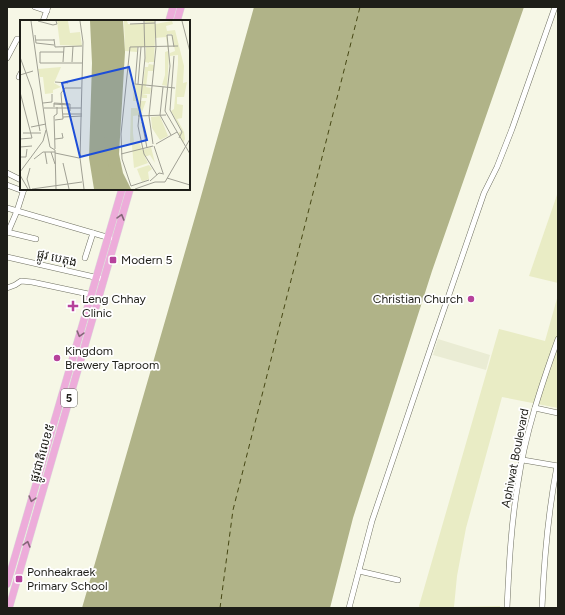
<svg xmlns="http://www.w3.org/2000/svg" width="565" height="615" font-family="Figtree,'Noto Sans Khmer',sans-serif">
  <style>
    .built { fill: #eaecd4 }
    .green { fill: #e9ecc5 }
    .water { fill: #b0b388 }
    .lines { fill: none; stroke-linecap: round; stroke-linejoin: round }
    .ferry { stroke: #464714; stroke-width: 1; stroke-dasharray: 5 4; stroke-linecap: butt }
    .minor-casing { stroke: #6f7061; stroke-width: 6 }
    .highway-casing { stroke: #dbdbda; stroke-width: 8 }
    .minor { stroke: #fff; stroke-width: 5 }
    .highway { stroke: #edacda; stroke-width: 7 }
    .oneway { stroke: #866579 }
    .poi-dot { fill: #b6429b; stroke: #fff; stroke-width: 1.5 }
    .labels { text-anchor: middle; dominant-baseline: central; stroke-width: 3.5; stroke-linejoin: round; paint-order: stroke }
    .shield { fill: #fff; stroke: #62625d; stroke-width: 1 }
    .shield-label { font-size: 11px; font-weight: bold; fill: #1e1e18 }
    .street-label { font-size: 12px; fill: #1e1e18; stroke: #fff }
    .poi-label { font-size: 12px; fill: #1e1e18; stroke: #fff; text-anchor: start }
    .inset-river { fill: none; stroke: #b0b388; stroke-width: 2 }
    .inset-road { fill: none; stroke: #a0a094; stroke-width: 1 }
    .view { fill: #1d4ed8; fill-opacity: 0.15; stroke: #1d4ed8; stroke-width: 2 }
    .inset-edge { fill: none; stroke: #1e1e18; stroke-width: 2 }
  </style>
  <rect width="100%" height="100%" fill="#f6f7e6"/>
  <polygon class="built" points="438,339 490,355 486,370 433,355"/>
  <g class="green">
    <polygon points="558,192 558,283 529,276"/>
    <polygon points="558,295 558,408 502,397 466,528 457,576 454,607 500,606 500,608 420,608 419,606 499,329 545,341"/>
  </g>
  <polygon class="water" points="254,7 524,7 432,271 353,518 330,608 82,608 198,207"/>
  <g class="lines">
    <polyline class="ferry" points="220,608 233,510 360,7"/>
    <defs>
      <g id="minor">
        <polyline points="35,7 47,11"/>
        <polyline points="43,21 48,7"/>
        <polyline points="7,58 17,39 21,39"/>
        <polyline points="19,77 21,73"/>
        <polyline points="7,173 21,180"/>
        <polyline points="7,185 23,191"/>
        <polyline points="7,208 110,238"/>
        <polyline points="7,232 36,239"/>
        <polyline points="8,232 17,211 24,189"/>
        <polyline points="7,257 103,279"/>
        <polyline points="85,258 93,233"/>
        <polyline points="7,288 15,285 21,281 32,282 93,295"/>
        <polyline points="535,408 558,413"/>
        <polyline points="523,460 558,466"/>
        <polyline points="359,571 398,580"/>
        <polyline points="349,608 372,521 432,344 484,193 497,167 512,129 555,7"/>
        <path d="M507 608C509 566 511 524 518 483 525 434 541 386 558 339"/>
        <path d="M542 608C544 560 548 513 557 466"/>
      </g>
      <g id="highway">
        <polyline points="169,21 173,7"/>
        <polyline points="177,21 181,7"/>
        <polyline points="7,584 122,189"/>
        <polyline points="9,608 130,189"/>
      </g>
    </defs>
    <use href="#minor" class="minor-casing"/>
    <use href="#highway" class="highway-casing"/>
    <use href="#minor" class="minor"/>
    <use href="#highway" class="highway"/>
  </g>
  <defs><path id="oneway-chevron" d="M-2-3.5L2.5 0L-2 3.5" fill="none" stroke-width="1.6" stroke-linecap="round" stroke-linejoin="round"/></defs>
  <g class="oneway">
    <use href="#oneway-chevron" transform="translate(121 217) rotate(-74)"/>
    <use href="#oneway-chevron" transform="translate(80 334) rotate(106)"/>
    <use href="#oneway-chevron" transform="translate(32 499) rotate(106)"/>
    <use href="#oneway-chevron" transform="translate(27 544) rotate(-74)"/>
  </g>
  <g class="poi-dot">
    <rect x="109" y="256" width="8" height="8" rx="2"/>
    <circle cx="471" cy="299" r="4"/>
    <path d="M71 300h4v4h4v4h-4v4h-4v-4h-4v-4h4z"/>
    <circle cx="57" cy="358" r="4"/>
    <rect x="15" y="575" width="8" height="8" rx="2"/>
  </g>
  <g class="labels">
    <rect class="shield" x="61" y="389" width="16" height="18" rx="3"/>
    <g class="shield-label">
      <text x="69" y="398">5</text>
    </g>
    <g class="street-label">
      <text transform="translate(57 258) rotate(13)">ផ្លូវ បេតុង</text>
      <text transform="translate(42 453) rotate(-74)">ផ្លូវជាតិលេខ៥</text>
      <text transform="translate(515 458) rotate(-79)">Aphiwat Boulevard</text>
    </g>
    <g class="poi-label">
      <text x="121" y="260">Modern 5</text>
      <text x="82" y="299">Leng Chhay<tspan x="82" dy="14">Clinic</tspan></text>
      <text x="463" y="299" text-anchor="end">Christian Church</text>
      <text x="65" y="351">Kingdom<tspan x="65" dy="14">Brewery Taproom</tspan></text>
      <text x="27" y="572">Ponheakraek<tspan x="27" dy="14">Primary School</tspan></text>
    </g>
  </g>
  <g transform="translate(20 20)">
    <rect width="170" height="170" fill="#f6f7e6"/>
    <path d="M37 1H56H48L50 13 60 12 62 26 40 25ZM104 1H107L108 4H125V1H134L135 4 152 1 153 4 146 6 147 11 155 10 164 46 163 63 167 62 164 77H157V84L163 85 162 98 157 99 164 112 165 119 163 123 158 113 162 111 151 91 154 89 158 44V35L150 36V33L155 31 152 14H147L149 36 147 66 142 65 145 55V32L148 31 146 17 135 18 134 42H129V44L134 45V51H128L126 67 131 68 130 74H122L127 75V78H122V75L120 81H126L121 95 113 96V113L114 122 119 121 122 130 131 127 135 143 130 135 125 137 128 143 114 148 112 126 110 123 111 88H117V81H113L114 64 123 65 125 47H128L129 43 125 42 126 27H117V32L105 31ZM41 47 34 63 41 67 33 70V73L25 74 23 57H20L18 49ZM140 96 148 116 140 120 132 108 131 97ZM129 145 132 149 128 152 129 159 122 162 117 149Z" fill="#e9ecc5"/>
    <path d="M70 1H103L105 32 99 134 103 153 111 169H74L69 138 72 43Z" fill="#b0b388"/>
    <path class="inset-river" d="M85 1V117L93 169"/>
    <path class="inset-road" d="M11 1 26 108 30 127 35 130 36 169M18 1 33 5 37 4 36 1M60 1 63 22 60 138 64 169M124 1 125 38 118 106 124 134 137 155M162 1 170 32M110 4 135 3M15 15 16 23 34 25M34 19 35 27 62 26M16 20H34M118 27 115 64 155 68M154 27 152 15H147L150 46 145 91 170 134M44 32H20V43H62M154 36 150 90 162 112 159 118M0 37 12 70 20 111M43 42 44 27M52 42 53 26M0 55 13 51M35 62 48 63M118 64 121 27M143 67 140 95 151 115M0 72 12 118 0 119M23 83 32 82V74M34 84 49 85M34 87V83L50 84V91M24 88H61M43 94H62M118 96 146 95M43 97 62 96M35 100 43 99 41 73 45 68H61M122 102 127 128M11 107 26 104M3 113H21M35 119 43 118 42 113M133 124 129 96 136 27 135 1M136 124 157 112M134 126 143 153M0 127 12 126M35 129 34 96 37 94V87M25 132 27 144M31 132 35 144M35 133 59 138M101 134 133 126M0 137H6L7 129M14 139 23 132H35M43 143 49 169M10 148 7 159 10 169M0 152 23 121 26 110M0 155 8 169M147 158 170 165M129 160 111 166 102 139 101 114 110 27 158 26M130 161 139 153 144 154M12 169 62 162M115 169 135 162H145L170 119"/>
    <path class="view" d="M109 47 127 120 60 137 42 63Z"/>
    <rect width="170" height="170" class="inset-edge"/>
  </g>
  <rect width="565" height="615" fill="none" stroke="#1e1e18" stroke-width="16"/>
</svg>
